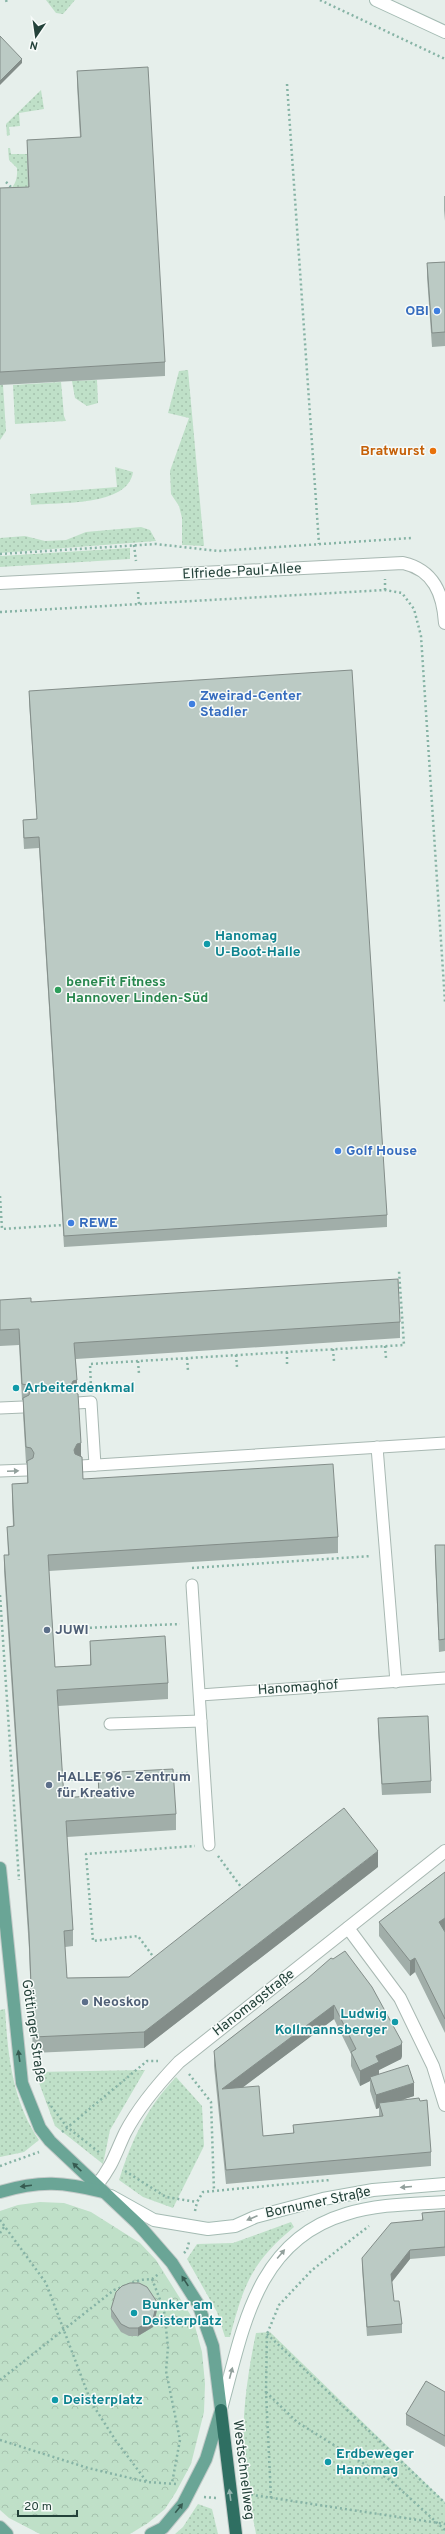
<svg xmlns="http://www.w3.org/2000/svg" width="445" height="2534" font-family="Overpass,sans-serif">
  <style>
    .grass { fill: url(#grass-dots) }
    .forest { fill: url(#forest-crowns) }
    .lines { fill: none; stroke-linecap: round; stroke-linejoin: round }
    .lane-casing { stroke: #a8b8b2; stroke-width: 13 }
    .street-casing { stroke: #a8b8b2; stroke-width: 14 }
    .secondary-casing { stroke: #a4bbb3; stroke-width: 14 }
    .primary-casing { stroke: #c2cac8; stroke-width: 14 }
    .highway-casing { stroke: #c2cac8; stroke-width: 14 }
    .path { stroke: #86b3a5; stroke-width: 2.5; stroke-dasharray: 2 3; stroke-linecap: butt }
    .lane { stroke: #fff; stroke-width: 11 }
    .street { stroke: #fff; stroke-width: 12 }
    .secondary { stroke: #fff; stroke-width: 12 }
    .primary { stroke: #6aa596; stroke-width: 12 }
    .highway { stroke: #2f6f62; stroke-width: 12 }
    .wall { fill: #a1aea9; fill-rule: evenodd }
    .shaded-wall { fill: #838d89 }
    .building { fill: #bbcac4; stroke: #838d89 }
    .oneway { fill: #92a09c }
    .oneway2 { fill: #365b51 }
    .oneway3 { fill: #93b5ae }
    .shop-dot { fill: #3f7fe0; stroke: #f7fbf9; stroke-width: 1.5 }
    .food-dot { fill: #e8710a; stroke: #f7fbf9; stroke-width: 1.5 }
    .culture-dot { fill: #0f9aa8; stroke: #f7fbf9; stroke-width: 1.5 }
    .leisure-dot { fill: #2e9e5b; stroke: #f7fbf9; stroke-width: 1.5 }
    .service-dot { fill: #5c6f8a; stroke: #f7fbf9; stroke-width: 1.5 }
    .labels { text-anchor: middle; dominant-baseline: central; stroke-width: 3; stroke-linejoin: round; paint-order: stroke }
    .shop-label { font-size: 14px; font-weight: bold; fill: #366cbe; stroke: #f7fbf9; text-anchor: start }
    .food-label { font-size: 14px; font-weight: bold; fill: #c56008; stroke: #f7fbf9; text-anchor: end }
    .street-label { font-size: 14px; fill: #24423a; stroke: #f7fbf9 }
    .culture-label { font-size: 14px; font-weight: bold; fill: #0d838f; stroke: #f7fbf9; text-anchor: start }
    .leisure-label { font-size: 14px; font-weight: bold; fill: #27864d; stroke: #f7fbf9; text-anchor: start }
    .service-label { font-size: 14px; font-weight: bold; fill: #4e5e75; stroke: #f7fbf9; text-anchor: start }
  </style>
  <defs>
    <pattern id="grass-dots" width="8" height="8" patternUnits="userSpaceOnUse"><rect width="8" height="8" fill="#bfe0c8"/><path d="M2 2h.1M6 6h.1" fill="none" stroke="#a4c1ad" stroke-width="1.8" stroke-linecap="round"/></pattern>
    <pattern id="forest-crowns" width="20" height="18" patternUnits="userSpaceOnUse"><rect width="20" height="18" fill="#bfe0c8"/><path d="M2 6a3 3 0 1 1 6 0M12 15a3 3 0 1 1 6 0" fill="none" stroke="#a4c1ad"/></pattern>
  </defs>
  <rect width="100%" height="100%" fill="#e6efeb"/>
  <g class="grass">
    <polygon points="46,0 75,0 63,14 56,13"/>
    <polygon points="41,90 44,109 19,113 20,126 9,127 10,135 7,136 6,124"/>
    <path d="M8 148H10L11 154H27L29 200 4 196C14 187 18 181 17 168L9 160Z"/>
    <polygon points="188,370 204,546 182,545 182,518 179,506 171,494 170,471 189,418 168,413 179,371"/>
    <polygon points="97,380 98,403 87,406 75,398 72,381"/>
    <polygon points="61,382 64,416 66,421 15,424 13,385"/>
    <polygon points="0,385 3,385 6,431 0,440"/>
    <path d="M115 467 133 472C128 507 59 502 31 505L30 494 117 487Z"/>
    <polygon points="141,527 150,530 156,541 0,553 0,538 25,536 45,541 66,540 86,532"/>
    <polygon points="130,548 130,559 0,567 0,556"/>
    <path d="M5 2009C8 2056 12 2100 39 2140L24 2152 0 2157V2010Z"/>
    <polygon points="145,2070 110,2130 103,2164 55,2126 35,2072"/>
    <path d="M176 2077 202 2106 204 2146 173 2208 143 2197 119 2180C132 2139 146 2109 176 2077Z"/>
    <path d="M291 2222 294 2227C251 2263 244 2284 230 2337H225L217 2312 187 2259 197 2244 233 2243Z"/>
    <path d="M270 2332 445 2502V2534H256C253 2515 247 2496 245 2477 240 2428 246 2381 256 2333Z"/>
    <polygon points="198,2504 212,2509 218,2534 175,2534 183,2527"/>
  </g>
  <polygon class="forest" points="40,2202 64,2203 91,2212 140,2243 156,2260 193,2319 202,2352 205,2384 204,2412 191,2464 176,2492 165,2509 148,2523 130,2534 40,2534 9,2518 0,2510 0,2211 18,2205"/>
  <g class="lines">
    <defs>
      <g id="lane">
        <polyline points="77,1403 91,1402 95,1465"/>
        <polyline points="0,1408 23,1407"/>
        <polyline points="377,1447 396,1682"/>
        <polyline points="81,1466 445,1443"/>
        <polyline points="0,1471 27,1470"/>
        <polyline points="192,1585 209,1845"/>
        <polyline points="200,1695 445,1678"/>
        <polyline points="110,1724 201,1721"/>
      </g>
      <g id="street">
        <path d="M0 583 403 563C434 570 443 594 445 623"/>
        <polyline points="348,1928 400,1998 433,2066 445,2105"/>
        <path d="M97 2185C113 2165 115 2154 125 2133 139 2106 158 2084 179 2062L445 1851"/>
      </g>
      <g id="secondary">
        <polyline points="376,0 445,32"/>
        <polyline points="111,2196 154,2220 208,2229 235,2226 255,2217 323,2199 373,2190 445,2184"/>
        <path d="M221 2409C243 2330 255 2241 346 2214 377 2204 413 2204 445 2202"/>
      </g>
      <g id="primary">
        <polyline points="0,1868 22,2083 40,2128 50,2141 138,2224 172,2263 198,2304 213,2346 221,2410 206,2459 183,2504 163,2528 151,2534"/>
        <path d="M0 2192C40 2180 64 2182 103 2192"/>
        <polyline points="0,2527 7,2534"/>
      </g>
      <polyline id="highway" points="221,2410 236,2534"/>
    </defs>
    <use href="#lane" class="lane-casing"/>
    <use href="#street" class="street-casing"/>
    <use href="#secondary" class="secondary-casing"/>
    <use href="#primary" class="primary-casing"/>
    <use href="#highway" class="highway-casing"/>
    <g class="path">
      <polyline points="6,0 7,3"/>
      <polyline points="320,0 445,59"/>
      <polyline points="287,84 319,544"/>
      <polyline points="6,182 14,190"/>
      <polyline points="134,545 136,561"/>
      <polyline points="0,554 156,544 218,551 411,538"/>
      <polyline points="385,590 385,579"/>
      <polyline points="138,592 139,604"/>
      <polyline points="0,612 385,590 402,593 414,609 421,636 445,1002"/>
      <polyline points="0,1196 2,1229 63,1225"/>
      <polyline points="385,1346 386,1358"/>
      <polyline points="333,1349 334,1361"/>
      <polyline points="287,1352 287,1364"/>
      <polyline points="236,1355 237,1367"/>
      <polyline points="187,1358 188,1371"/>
      <polyline points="138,1361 139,1374"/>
      <polyline points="91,1388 90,1364 404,1345 399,1271"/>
      <polyline points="192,1568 371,1556"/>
      <polyline points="0,1595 19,1880"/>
      <polyline points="60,1629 180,1624"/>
      <polyline points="171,1774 190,1773"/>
      <polyline points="66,1780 100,1778"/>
      <polyline points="218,1856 244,1891"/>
      <polyline points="155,1959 138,1936 93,1941 86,1854 195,1846"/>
      <polyline points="189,2074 211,2102 214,2191"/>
      <polyline points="48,2102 67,2127 100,2153"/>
      <polyline points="62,2132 147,2061 158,2061"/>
      <polyline points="0,2166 39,2152"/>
      <polyline points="125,2171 166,2197 197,2202"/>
      <polyline points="195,2211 197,2202 203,2192 330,2180"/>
      <polyline points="0,2220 46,2283 91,2402 116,2441 147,2482"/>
      <polyline points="0,2233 4,2227"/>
      <polyline points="184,2253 187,2250 189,2242"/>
      <polyline points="152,2279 164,2310 168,2347 166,2371 180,2440 172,2483"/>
      <polyline points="267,2334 445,2503"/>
      <polyline points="0,2380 114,2290 140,2280 152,2279 160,2273"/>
      <polyline points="266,2392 297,2422 390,2480 445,2530"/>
      <polyline points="0,2440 88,2468 147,2482 176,2484"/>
      <polyline points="246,2494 445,2524"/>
      <polyline points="204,2497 217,2498"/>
      <polyline points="271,2498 266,2392 267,2334 279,2305 312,2270 369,2226"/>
    </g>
    <use href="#lane" class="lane"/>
    <use href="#street" class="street"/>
    <use href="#secondary" class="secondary"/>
    <use href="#primary" class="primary"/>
    <use href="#highway" class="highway"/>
  </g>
  <g class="wall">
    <polygon points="77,71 165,362 165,376 0,385 0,188 28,187 27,154 27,140 80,137 77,85"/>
    <polygon points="444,196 445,196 445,221 444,210"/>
    <polygon points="445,262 445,346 432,347 427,277 427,263"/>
    <polygon points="29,691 387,1215 387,1227 64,1247 39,848 24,849 23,831 23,820 37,819 29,702"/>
    <polygon points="0,1300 400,1322 400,1338 76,1359 77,1394 81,1457 83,1479 338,1537 338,1553 49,1571 55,1667 90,1665 90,1641 168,1683 168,1699 58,1706 64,1798 98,1796 98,1773 176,1814 176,1830 67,1837 73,1930 73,1946 65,1947 67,1978 129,1977 378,1867 144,2048 33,2053 29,1949 4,1571 4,1555 8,1555 7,1527 13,1526 12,1500 12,1484 27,1483 27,1463 26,1463 23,1414 23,1400 22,1400 19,1345 0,1346"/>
    <polygon points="435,1545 445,1545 445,1651 439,1652 435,1557"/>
    <polygon points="378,1718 431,1781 431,1793 382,1795 378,1730"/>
    <polygon points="445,1872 445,2033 415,1972 410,1976 379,1936 379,1922"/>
    <path d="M307 1979 402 2056 401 2059 379 2070V2074L414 2096 404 2099 431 2152V2166L226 2184 214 2066V2051ZM334 2019 351 2054V2066L360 2086 370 2081V2091L376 2109 379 2108V2117L293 2125V2133L263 2136 243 2087Z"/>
    <polygon points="445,2211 445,2256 410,2259 392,2282 394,2301 402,2324 402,2333 367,2336 362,2268 362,2258 422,2220 422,2213"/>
    <polygon points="111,2309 157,2310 153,2327 138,2336 129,2336 121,2332 111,2317"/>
    <polygon points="445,2392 445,2447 406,2425 406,2414"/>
  </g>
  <g class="shaded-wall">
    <polygon points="22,59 22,63 0,85 0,81"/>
    <polygon points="77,1380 77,1396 73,1397 70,1387 73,1381"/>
    <polygon points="81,1443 81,1459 77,1460 74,1450 77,1444"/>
    <polygon points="378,1851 378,1867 144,2048 144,2032"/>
    <polygon points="445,1918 445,1932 439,1922"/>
    <polygon points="415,1958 415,1972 410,1976 410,1961"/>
    <polygon points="334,2005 334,2019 222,2103 222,2089"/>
    <polygon points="402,2042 402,2056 401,2059 379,2070 379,2076 370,2077 370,2081 360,2086 360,2071 376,2056"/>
    <polygon points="414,2083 414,2096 380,2107 379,2103 379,2108 376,2109 376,2095"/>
    <polygon points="410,2250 410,2259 391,2283 391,2274"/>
    <polygon points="157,2302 157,2310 153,2327 138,2336 138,2328"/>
  </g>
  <g class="building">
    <polygon points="0,36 22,59 0,81"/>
    <polygon points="148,67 165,362 0,372 0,188 29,187 27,140 81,137 77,71"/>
    <polygon points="445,262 445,332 432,333 427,263"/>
    <polygon points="352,670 387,1215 64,1236 39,837 24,838 23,820 37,819 29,691"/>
    <polygon points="398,1279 400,1322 74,1343 77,1380 73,1381 70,1387 71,1391 78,1394 81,1443 77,1444 74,1450 75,1454 82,1457 83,1479 333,1464 338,1537 48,1555 55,1667 91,1665 90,1641 165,1636 168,1683 57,1690 64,1798 99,1795 98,1773 173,1769 176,1814 66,1821 73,1930 64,1931 67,1978 129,1977 344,1808 378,1851 144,2032 33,2037 29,1933 4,1555 9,1555 7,1527 14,1526 12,1484 28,1483 27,1461 33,1458 34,1453 31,1448 26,1447 23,1398 29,1395 30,1390 27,1385 22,1384 19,1329 0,1330 0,1300 31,1298 31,1302"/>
    <polygon points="435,1545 445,1545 445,1639 439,1640"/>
    <polygon points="428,1716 431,1781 382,1784 378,1718"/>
    <polygon points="445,1872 445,1918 439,1922 445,1932 445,2019 415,1958 410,1961 379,1922"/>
    <polygon points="345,1951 372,1987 402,2042 401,2045 376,2056 379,2062 360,2071 351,2052 356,2049 334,2005 222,2089 259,2086 263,2136 294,2133 293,2125 383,2116 379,2103 419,2098 420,2101 427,2100 431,2152 226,2170 214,2051 307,1979 331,1958 333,1959"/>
    <polygon points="408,2065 414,2083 376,2095 370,2077"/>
    <polygon points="445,2211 445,2247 410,2250 391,2274 394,2301 399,2301 402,2324 367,2327 362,2258 391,2223 423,2220 422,2213"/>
    <polygon points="130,2283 139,2283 147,2287 157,2302 153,2319 138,2328 129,2328 121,2324 111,2309 116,2292 122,2286"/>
    <polygon points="426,2381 445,2392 445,2436 406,2414"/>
  </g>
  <defs><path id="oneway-solid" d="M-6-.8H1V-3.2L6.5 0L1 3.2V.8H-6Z"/></defs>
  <g class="oneway">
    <use href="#oneway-solid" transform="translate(13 1471) rotate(-3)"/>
    <use href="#oneway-solid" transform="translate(406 2187) rotate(175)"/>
    <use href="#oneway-solid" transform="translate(252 2218) rotate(157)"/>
    <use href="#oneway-solid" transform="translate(281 2254) rotate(-50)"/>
    <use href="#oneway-solid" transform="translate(231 2373) rotate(-75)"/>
  </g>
  <g class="oneway2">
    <use href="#oneway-solid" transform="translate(19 2056) rotate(-98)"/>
    <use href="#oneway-solid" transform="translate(77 2167) rotate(-137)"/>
    <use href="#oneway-solid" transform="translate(26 2186) rotate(173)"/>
    <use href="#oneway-solid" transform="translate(185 2281) rotate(-123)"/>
    <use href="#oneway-solid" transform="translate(179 2508) rotate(-51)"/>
  </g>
  <use class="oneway3" href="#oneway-solid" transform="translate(230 2495) rotate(-98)"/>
  <g class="shop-dot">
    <circle cx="437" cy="311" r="4"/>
    <circle cx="192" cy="704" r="4"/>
    <circle cx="338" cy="1151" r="4"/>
    <circle cx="71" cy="1223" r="4"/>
  </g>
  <circle class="food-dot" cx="433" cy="451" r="4"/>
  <g class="culture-dot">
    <circle cx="207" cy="944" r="4"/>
    <circle cx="16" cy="1388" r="4"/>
    <circle cx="395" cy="2022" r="4"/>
    <circle cx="134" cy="2313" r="4"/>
    <circle cx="55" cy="2400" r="4"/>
    <circle cx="328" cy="2462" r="4"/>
  </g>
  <circle class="leisure-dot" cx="58" cy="990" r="4"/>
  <g class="service-dot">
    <circle cx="47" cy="1630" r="4"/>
    <circle cx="49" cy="1785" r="4"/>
    <circle cx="85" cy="2002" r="4"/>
  </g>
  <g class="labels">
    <g class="shop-label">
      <text x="429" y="311" text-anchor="end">OBI</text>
      <text x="200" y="696">Zweirad-Center<tspan x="200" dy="16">Stadler</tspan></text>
      <text x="346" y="1151">Golf House</text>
      <text x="79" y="1223">REWE</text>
    </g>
    <g class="food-label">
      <text x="425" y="451">Bratwurst</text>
    </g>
    <g class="street-label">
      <text transform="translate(242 572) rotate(-3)">Elfriede-Paul-Allee</text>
      <text transform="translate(298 1688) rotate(-4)">Hanomaghof</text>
      <text transform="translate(254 2003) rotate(-38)">Hanomagstraße</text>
      <text transform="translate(33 2031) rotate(82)">Göttinger Straße</text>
      <text transform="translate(318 2203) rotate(-12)">Bornumer Straße</text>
      <text transform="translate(243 2470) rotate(83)">Westschnellweg</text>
    </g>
    <g class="culture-label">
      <text x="215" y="936">Hanomag<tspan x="215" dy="16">U-Boot-Halle</tspan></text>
      <text x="24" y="1388">Arbeiterdenkmal</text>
      <text x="387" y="2014" text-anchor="end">Ludwig<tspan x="387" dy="16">Kollmannsberger</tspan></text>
      <text x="142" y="2305">Bunker am<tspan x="142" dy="16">Deisterplatz</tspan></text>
      <text x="63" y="2400">Deisterplatz</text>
      <text x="336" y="2454">Erdbeweger<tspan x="336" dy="16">Hanomag</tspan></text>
    </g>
    <g class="leisure-label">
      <text x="66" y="982">beneFit Fitness<tspan x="66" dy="16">Hannover Linden-Süd</tspan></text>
    </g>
    <g class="service-label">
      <text x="55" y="1630">JUWI</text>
      <text x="57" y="1777">HALLE 96 - Zentrum<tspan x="57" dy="16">für Kreative</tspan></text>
      <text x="93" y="2002">Neoskop</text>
    </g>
  </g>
  <g transform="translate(36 36) rotate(193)" stroke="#f7fbf9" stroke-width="3" paint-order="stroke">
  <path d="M0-3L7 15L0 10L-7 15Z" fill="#24423a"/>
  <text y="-6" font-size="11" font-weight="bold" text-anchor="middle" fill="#24423a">N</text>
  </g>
  <path d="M18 2510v6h59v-6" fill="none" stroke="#24423a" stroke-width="2"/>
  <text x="24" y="2510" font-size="12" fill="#24423a" stroke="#f7fbf9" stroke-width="3" paint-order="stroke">20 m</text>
</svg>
